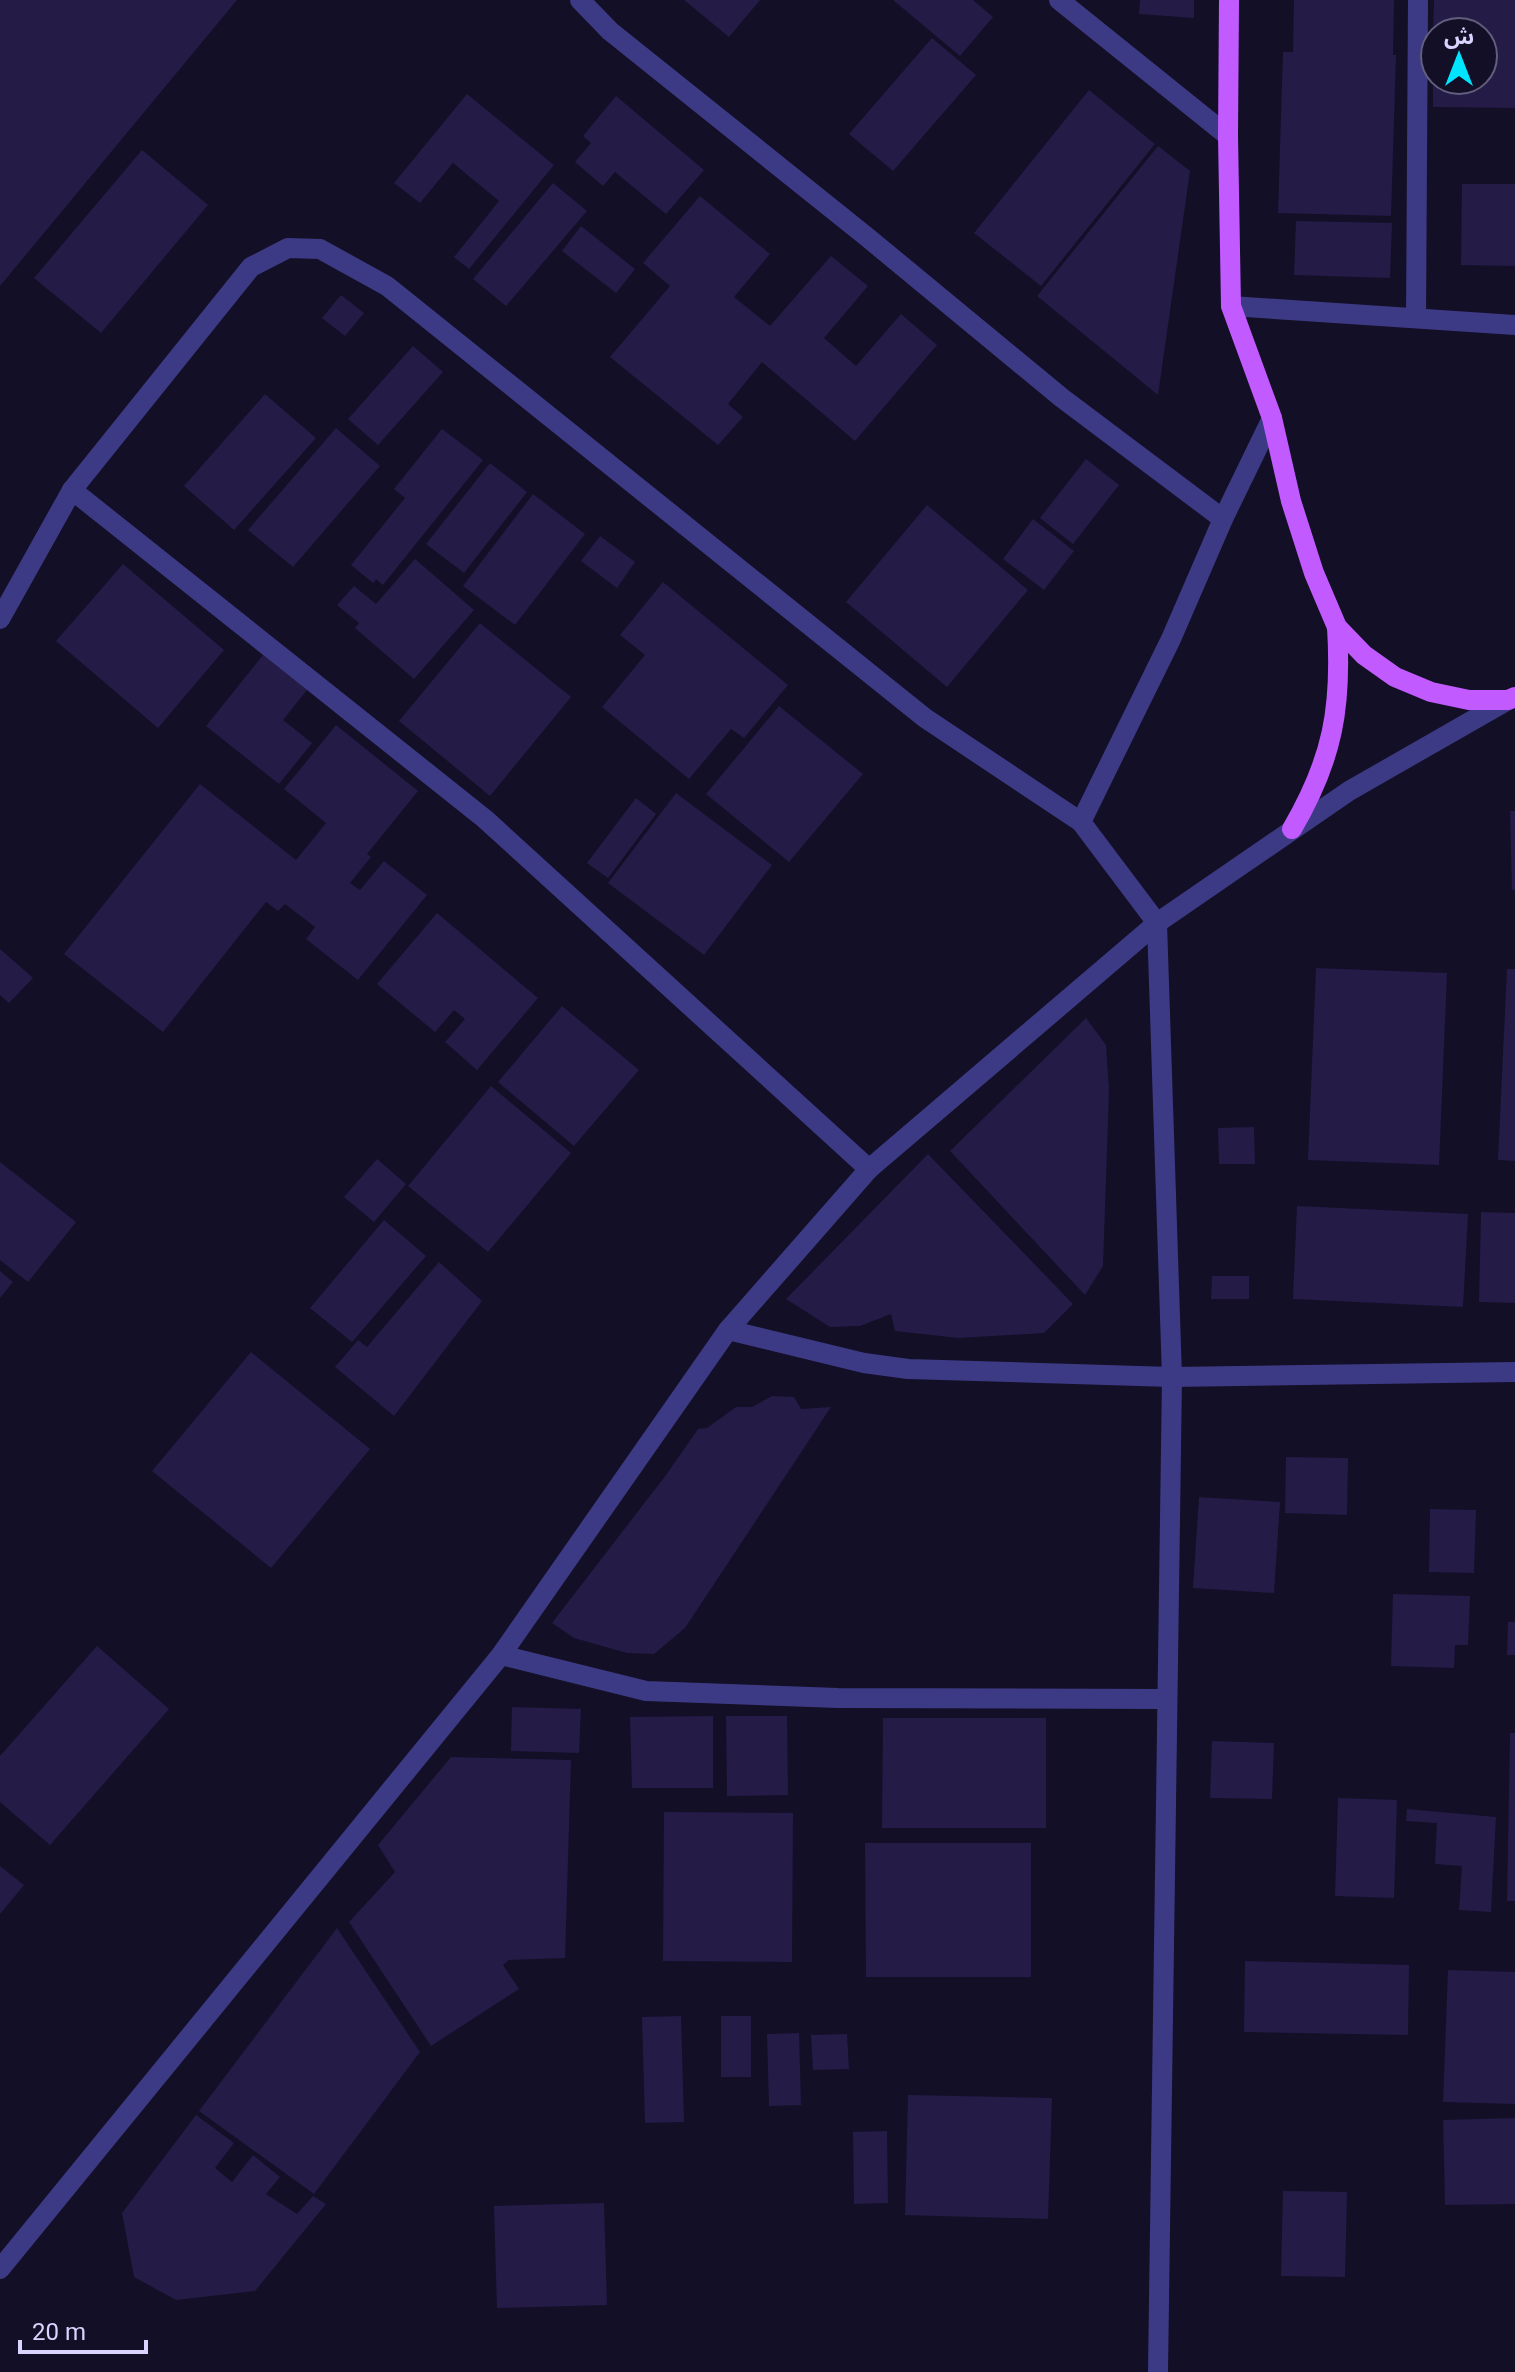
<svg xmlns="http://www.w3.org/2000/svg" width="1515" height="2372" font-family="Roboto,'Noto Sans Arabic',sans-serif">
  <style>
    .building { fill: #241b47 }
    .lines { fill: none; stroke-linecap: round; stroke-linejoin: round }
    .service { stroke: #3d3a85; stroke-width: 20 }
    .minor { stroke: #3d3a85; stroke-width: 20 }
    .tertiary { stroke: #3d3a85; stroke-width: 20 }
    .primary { stroke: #c25bff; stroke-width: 20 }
  </style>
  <rect width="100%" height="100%" fill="#130f26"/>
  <g class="building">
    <polygon points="0,0 237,0 0,286"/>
    <polygon points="684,0 760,0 729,37"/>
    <polygon points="893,0 973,0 993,17 960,56"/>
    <polygon points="1140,0 1194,0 1194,18 1139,14"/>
    <polygon points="1294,0 1394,0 1393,55 1396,55 1391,216 1278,213 1283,52 1293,52"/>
    <polygon points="1434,0 1515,0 1515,108 1433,107 1433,80 1483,80 1483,32 1433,32"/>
    <polygon points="932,38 976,75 893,171 849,134"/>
    <polygon points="1089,90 1155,144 1041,286 974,233"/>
    <polygon points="467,94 554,165 469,269 454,257 499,201 453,163 420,203 394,183"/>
    <polygon points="616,96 704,170 666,214 615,172 603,186 575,162 591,143 583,136"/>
    <polygon points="1158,146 1190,171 1158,395 1037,296"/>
    <polygon points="142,150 208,205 101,333 34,278"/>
    <polygon points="553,183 587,211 506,306 473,279"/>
    <polygon points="1462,184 1515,184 1515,266 1461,265"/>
    <polygon points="700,196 770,254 734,297 770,326 831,256 868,286 824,338 856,366 901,314 937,345 855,441 762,362 728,404 743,417 718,445 610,357 670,286 643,263"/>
    <polygon points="1296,221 1392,223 1390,278 1294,275"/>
    <polygon points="581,226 635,269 616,293 562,251"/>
    <polygon points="341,295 364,313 345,336 322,318"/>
    <polygon points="413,346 443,372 378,445 348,419"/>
    <polygon points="265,394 316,438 234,530 184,486"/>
    <polygon points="336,428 380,466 293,567 248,530"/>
    <polygon points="442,429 483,460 383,585 376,579 373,583 351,565 405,498 394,489"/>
    <polygon points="1086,459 1119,485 1073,544 1040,518"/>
    <polygon points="490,463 527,492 464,573 426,544"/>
    <polygon points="533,494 585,534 515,625 463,586"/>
    <polygon points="927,505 1028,590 947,687 846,602"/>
    <polygon points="1033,519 1074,551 1044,590 1003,559"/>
    <polygon points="600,536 635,562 617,588 581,561"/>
    <polygon points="415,559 474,610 414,679 355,628 359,623 337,605 354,586 376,604"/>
    <polygon points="123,564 224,650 158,728 56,641"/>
    <polygon points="663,582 788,685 744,738 731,729 689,779 602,707 645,655 620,635"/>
    <polygon points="480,623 571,697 490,796 399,721"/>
    <polygon points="263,655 307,690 283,720 312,743 279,784 206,726"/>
    <polygon points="779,706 863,774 789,862 706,794"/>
    <polygon points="336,725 418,791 367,854 371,857 350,883 360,890 384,861 427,895 358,980 306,939 315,927 285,904 278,911 266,902 163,1032 64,954 200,784 296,860 326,823 284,789"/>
    <polygon points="676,793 772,865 704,955 608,883"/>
    <polygon points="636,798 656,814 608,878 587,863"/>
    <polygon points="1510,811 1515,811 1515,890 1512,890"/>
    <polygon points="437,913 538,998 477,1070 445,1042 465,1019 454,1010 435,1032 377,984"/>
    <polygon points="0,949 33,978 9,1003 0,995"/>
    <polygon points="1316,968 1447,973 1439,1165 1308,1160"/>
    <polygon points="1507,969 1515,969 1515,1161 1498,1160"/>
    <polygon points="562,1006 639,1070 574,1146 498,1082"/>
    <polygon points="1086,1018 1106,1045 1109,1091 1103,1266 1085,1295 950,1151"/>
    <polygon points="491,1086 571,1153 488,1252 408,1186"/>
    <polygon points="1254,1127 1255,1164 1219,1164 1218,1128"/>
    <polygon points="928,1154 1073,1304 1044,1333 958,1338 895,1331 891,1314 860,1326 830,1327 786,1299"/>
    <polygon points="377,1159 406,1184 374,1222 344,1197"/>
    <polygon points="0,1162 76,1222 28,1282 0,1260"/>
    <polygon points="1297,1206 1468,1214 1463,1307 1293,1299"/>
    <polygon points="1481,1212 1515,1213 1515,1303 1479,1302"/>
    <polygon points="384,1220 426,1256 352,1342 310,1308"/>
    <polygon points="439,1262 482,1301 394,1416 335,1367 358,1340 367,1347"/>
    <polygon points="0,1271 13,1282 0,1298"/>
    <polygon points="1212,1276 1249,1276 1249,1299 1211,1299"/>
    <polygon points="251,1352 370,1449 271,1568 152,1471"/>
    <polygon points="772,1396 794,1397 801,1409 831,1407 685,1628 654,1654 627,1653 574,1638 552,1623 666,1475 698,1429 707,1428 736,1407 752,1407"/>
    <polygon points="1286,1457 1348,1458 1347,1515 1285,1513"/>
    <polygon points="1199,1497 1280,1502 1274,1593 1193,1588"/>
    <polygon points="1430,1509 1476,1510 1474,1573 1429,1572"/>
    <polygon points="1393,1594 1470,1596 1468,1645 1455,1645 1454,1668 1391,1666"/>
    <polygon points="1508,1622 1515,1622 1515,1655 1507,1655"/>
    <polygon points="97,1646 169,1709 50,1845 0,1802 0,1756"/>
    <polygon points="512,1707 581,1709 579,1753 511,1751"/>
    <polygon points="713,1716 713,1788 632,1788 630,1717"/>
    <polygon points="726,1716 787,1716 788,1795 727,1796"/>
    <polygon points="883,1718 1046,1718 1046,1828 882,1828"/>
    <polygon points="1510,1733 1515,1733 1515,1901 1507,1901"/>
    <polygon points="1212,1741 1274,1743 1272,1799 1210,1798"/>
    <polygon points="451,1757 571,1760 565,1958 509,1960 503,1965 519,1989 431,2046 349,1922 395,1872 378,1845"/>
    <polygon points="1338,1798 1397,1800 1394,1898 1335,1896"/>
    <polygon points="1407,1809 1496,1817 1491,1912 1459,1910 1462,1866 1435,1864 1437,1823 1406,1821"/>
    <polygon points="664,1812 793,1813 792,1962 663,1961"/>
    <polygon points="865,1843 1031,1843 1031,1977 866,1977"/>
    <polygon points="0,1866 24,1885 0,1914"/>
    <polygon points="337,1928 420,2052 314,2194 199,2111"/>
    <polygon points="1245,1961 1409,1965 1408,2035 1244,2032"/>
    <polygon points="1448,1970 1515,1972 1515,2104 1443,2102"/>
    <polygon points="681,2016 684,2122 645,2123 642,2017"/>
    <rect x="721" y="2016" width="30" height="61"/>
    <polygon points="799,2033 801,2105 769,2106 767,2034"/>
    <polygon points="847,2034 849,2069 813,2070 811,2035"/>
    <polygon points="908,2095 1052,2098 1048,2219 905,2215"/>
    <polygon points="196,2115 234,2143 215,2168 232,2182 253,2155 280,2177 266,2194 297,2214 313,2196 326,2204 255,2291 176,2300 134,2277 122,2213"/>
    <polygon points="1515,2118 1515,2204 1445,2205 1443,2120"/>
    <polygon points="887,2131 888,2203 854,2204 853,2132"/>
    <polygon points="1283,2191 1347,2192 1345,2277 1281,2276"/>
    <polygon points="604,2203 607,2305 497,2308 494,2206"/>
  </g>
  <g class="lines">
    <polyline class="service" points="1416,318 1418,0"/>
    <g class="minor">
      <polyline points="580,0 610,31 867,237 1062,398 1223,519"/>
      <polyline points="1059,0 1228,136"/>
      <polyline points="1231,306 1515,325"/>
      <polyline points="72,490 485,819 869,1169"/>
      <polyline points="0,619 72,490 251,267 288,248 320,249 387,286 925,718 1081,822 1157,923 1172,1377 1158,2372"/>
      <polyline points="1081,822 1171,639 1223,519 1272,418"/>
      <polyline points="728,1330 864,1363 908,1369 1172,1377 1515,1372"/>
      <polyline points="501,1655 646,1691 838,1698 1165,1699"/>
    </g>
    <polyline class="tertiary" points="0,2269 501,1655 728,1330 869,1169 1157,923 1349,791 1508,700"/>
    <g class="primary">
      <polyline points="1229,0 1228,136 1231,306 1272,418 1291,501 1314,573 1337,627 1364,655 1395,677 1431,692 1469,700 1508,700 1515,697"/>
      <path d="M1292 829C1333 759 1342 707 1337 627"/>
    </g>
  </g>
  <g transform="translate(1459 56)"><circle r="38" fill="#130f26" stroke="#625e7d" stroke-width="2"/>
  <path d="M0-6L14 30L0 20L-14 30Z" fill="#00e5ff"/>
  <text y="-12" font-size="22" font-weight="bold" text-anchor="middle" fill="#d9d4ff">ش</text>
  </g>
  <path d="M20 2340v12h126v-12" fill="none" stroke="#d9d4ff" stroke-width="4"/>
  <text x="32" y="2340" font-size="24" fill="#d9d4ff" stroke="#130f26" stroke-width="6" paint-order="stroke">20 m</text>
</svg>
